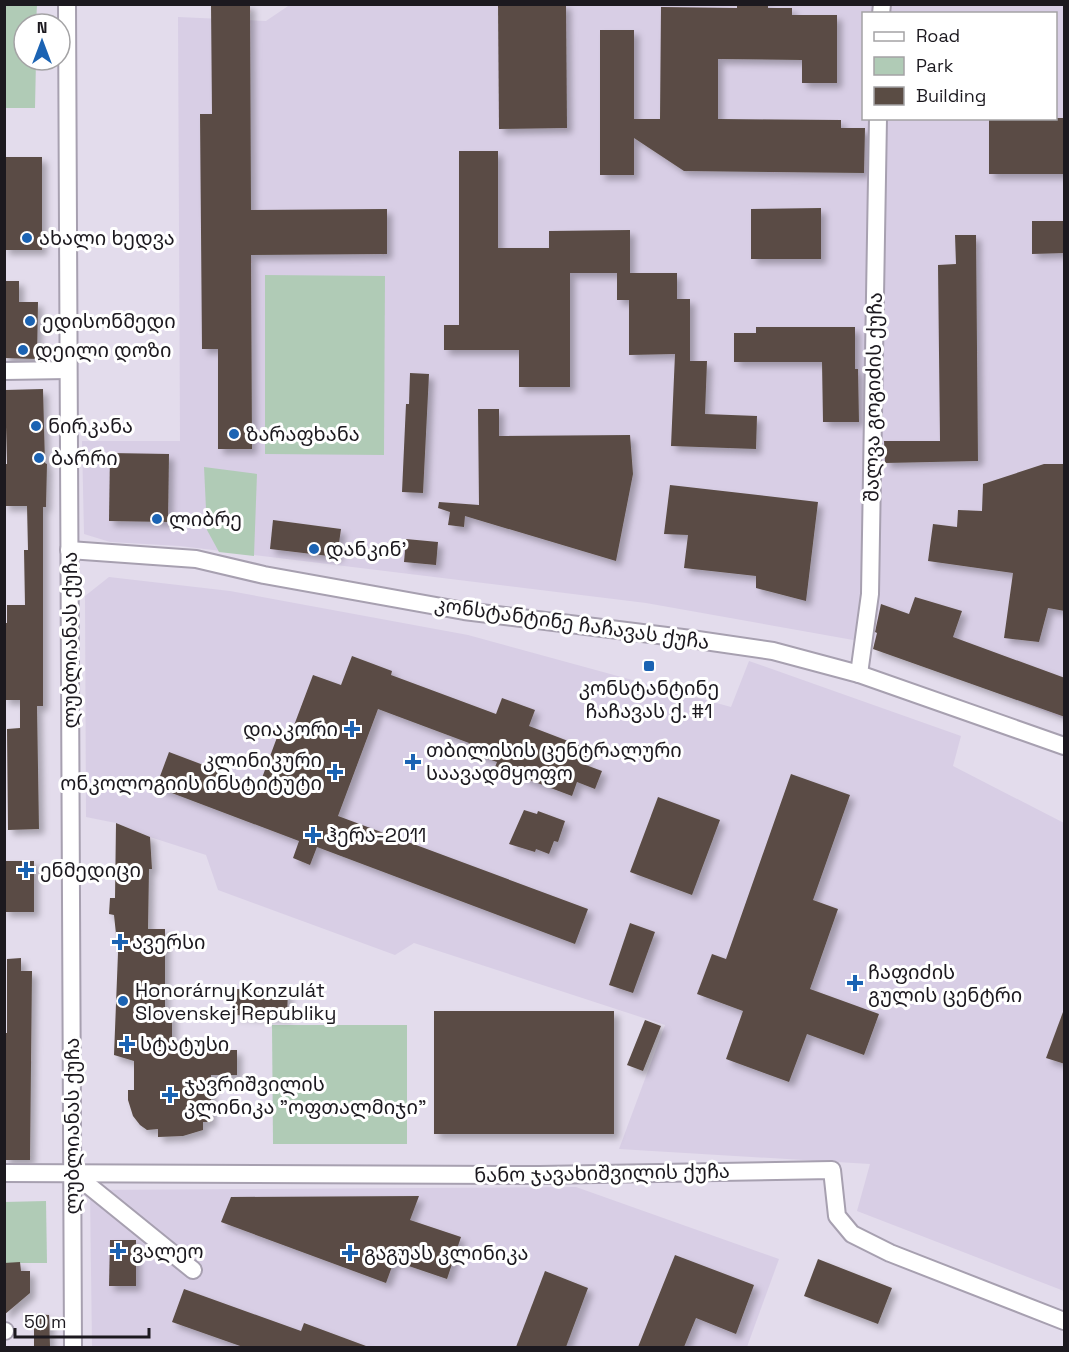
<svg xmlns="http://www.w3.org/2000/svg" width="1069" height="1352" font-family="'Space Grotesk','Noto Sans Georgian',sans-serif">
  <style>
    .built { fill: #d8cee5; fill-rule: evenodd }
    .green { fill: #b0cbb6 }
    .building { fill: #5a4c44; filter: url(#shadow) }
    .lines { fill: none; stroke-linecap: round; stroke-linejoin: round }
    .minor-casing { stroke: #a7a0b0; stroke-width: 20 }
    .minor { stroke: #fff; stroke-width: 16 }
    .poi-dot { fill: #1b63b3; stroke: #fff; stroke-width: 2 }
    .labels { text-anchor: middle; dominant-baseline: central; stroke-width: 6; stroke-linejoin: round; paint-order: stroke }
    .poi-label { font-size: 20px; fill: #1c191f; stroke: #fff; text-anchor: start }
    .street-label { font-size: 20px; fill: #1c191f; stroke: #fff }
  </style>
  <defs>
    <filter id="shadow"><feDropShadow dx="5" dy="5" stdDeviation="3" flood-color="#0004"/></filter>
  </defs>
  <rect width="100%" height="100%" fill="#e3dcec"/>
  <g class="built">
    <path d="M291 4 1064 5V719L870 643 646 603 180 546 110 542 84 534 82 441H180L178 17 266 21ZM864 14H1056V118H864Z"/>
    <polygon points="109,577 230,591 468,635 731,707 749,661 961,736 953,766 1064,823 1064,1291 857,1211 870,1164 619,1149 665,1025 414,943 395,955 218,890 206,855 150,837 116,823 86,817 85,596"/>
    <polygon points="576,1187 779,1259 747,1347 92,1347 90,1190"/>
  </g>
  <g class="green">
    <polygon points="4,5 37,5 36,24 24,24 24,60 36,60 35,108 5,108"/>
    <polygon points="265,275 385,276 384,455 265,454"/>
    <polygon points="204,467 257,474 254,556 219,552 207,530"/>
    <polygon points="272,1025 407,1025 407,1144 273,1144"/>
    <polygon points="46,1201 47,1263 5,1263 4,1202"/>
  </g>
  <g class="building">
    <polygon points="211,4 250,4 251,210 387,209 387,254 251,255 252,449 218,449 218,349 202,349 200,114 212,114"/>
    <polygon points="498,4 566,4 567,128 499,129"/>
    <polygon points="737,4 768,4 768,8 792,8 792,15 837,15 837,83 802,83 802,60 718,59 718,119 841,120 841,128 865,128 864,173 684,171 634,138 634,175 600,175 600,30 634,30 634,119 660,119 661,7 737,8"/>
    <rect x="989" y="118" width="76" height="56"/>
    <polygon points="459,151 498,151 498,248 549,248 549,231 630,230 630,273 570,273 570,387 519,387 519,350 444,350 444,325 459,325"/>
    <rect x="4" y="157" width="38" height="93"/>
    <polygon points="821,208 821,259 751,259 751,209"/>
    <polygon points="1032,221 1065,221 1065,253 1032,254"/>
    <polygon points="955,235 976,235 978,461 885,463 884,441 940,441 938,265 956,264"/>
    <polygon points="617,273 677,273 677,299 690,299 690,361 707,361 705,414 757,416 756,449 671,446 675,354 629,355 629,300 617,300"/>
    <polygon points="4,281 19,281 19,302 38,302 37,359 4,358"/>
    <polygon points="756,327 855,327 855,369 858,369 859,422 823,422 822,362 734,362 734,333 756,333"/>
    <polygon points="410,373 429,374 423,493 402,492 406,404 409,404"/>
    <polygon points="43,389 45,463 47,464 46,507 43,507 43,706 37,706 39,829 8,830 7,729 20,728 20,700 4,700 4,623 7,623 7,605 25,605 24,550 28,550 27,506 4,506 4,464 7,464 5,390"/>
    <polygon points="478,409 499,409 499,436 630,435 633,474 616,561 465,516 464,527 448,525 450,512 438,508 439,502 479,505"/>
    <polygon points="110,453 169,454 168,522 109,521"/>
    <polygon points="1044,464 1065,464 1065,611 1048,608 1039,642 1004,638 1013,573 928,561 933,524 957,527 958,510 982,511 983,484"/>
    <polygon points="670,485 818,502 806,601 756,588 756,576 684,568 688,535 664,534"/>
    <polygon points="273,520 341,529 337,557 270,549"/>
    <polygon points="406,539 438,542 436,565 404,562"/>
    <polygon points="915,597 962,611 953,637 1065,678 1065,717 873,649 877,633 875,632 881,604 909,614"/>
    <polygon points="352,656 392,671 391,675 496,714 502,698 535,710 529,726 589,749 583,764 602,771 595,789 577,782 572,796 495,767 497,762 466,751 469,743 378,709 338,816 588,909 575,944 317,847 310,865 293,858 299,841 156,787 169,752 259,786 279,732 290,736 313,675 341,685"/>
    <polygon points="791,774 850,795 813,900 838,909 810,989 879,1014 864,1055 807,1034 789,1082 726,1059 743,1011 697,994 712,954 726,959"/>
    <polygon points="658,797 720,820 692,895 630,872"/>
    <polygon points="524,810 537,814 538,811 565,821 558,842 554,841 549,854 536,849 535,852 509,844"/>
    <polygon points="116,823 150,837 152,869 149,869 148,929 165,929 165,1007 172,1014 172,1050 237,1050 237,1075 211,1075 211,1122 203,1122 203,1130 183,1136 158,1137 158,1129 147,1130 140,1125 133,1116 128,1100 128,1090 134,1090 134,1061 114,1055 118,953 114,915 109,914 110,898 115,898"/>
    <rect x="4" y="861" width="30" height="51"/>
    <polygon points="630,923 655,932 633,993 609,985"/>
    <polygon points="21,958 21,971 32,971 30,1160 4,1160 4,1033 7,1033 7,959"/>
    <polygon points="234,989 288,990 287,1017 233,1015"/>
    <rect x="434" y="1011" width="180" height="123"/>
    <polygon points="1063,1012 1065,1012 1065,1064 1046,1058"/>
    <polygon points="645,1020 661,1026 643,1071 627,1065"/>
    <polygon points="419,1196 410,1220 461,1237 447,1279 394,1261 386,1283 221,1222 231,1197"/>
    <polygon points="110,1240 136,1240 136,1286 109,1286"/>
    <polygon points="675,1255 754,1285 736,1334 696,1318 684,1347 638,1347"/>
    <polygon points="818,1259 892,1288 878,1324 804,1296"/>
    <polygon points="20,1262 21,1271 30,1271 30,1293 4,1315 4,1263"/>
    <polygon points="545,1271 588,1288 566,1347 516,1347"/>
    <polygon points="184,1289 301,1331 304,1323 366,1346 366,1347 243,1347 172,1322"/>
    <polygon points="34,1314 49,1315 50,1347 34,1347"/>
  </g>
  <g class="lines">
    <defs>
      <g id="minor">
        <polyline points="67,4 73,1348"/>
        <polyline points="881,14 882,4"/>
        <polyline points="4,371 68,370"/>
        <polyline points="69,550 196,559 264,575 464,611 691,639 773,651 859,674 1064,746"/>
        <polyline points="859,674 870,594 878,118"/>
        <polyline points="72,1172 193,1270"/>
        <polyline points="4,1173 539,1175 832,1170 837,1216 852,1234 890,1253 1064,1321"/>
        <polyline points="4,1331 5,1331"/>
      </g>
    </defs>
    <use href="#minor" class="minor-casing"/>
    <use href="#minor" class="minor"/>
  </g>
  <g class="poi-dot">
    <circle cx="27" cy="238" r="6"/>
    <circle cx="30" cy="321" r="6"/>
    <circle cx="23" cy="350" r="6"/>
    <circle cx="36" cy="426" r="6"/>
    <circle cx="234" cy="434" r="6"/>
    <circle cx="39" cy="458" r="6"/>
    <circle cx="157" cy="519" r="6"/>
    <circle cx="314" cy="549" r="6"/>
    <rect x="643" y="660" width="12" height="12" rx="3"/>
    <path d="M349 720h6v6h6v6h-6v6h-6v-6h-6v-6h6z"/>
    <path d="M410 753h6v6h6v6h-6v6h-6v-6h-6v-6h6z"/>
    <path d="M332 763h6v6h6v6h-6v6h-6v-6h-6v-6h6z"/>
    <path d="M310 826h6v6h6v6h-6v6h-6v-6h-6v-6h6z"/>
    <path d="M23 861h6v6h6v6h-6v6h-6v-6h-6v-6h6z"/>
    <path d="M117 933h6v6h6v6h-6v6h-6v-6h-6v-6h6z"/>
    <path d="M852 974h6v6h6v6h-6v6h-6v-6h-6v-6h6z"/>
    <circle cx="123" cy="1001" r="6"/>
    <path d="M124 1035h6v6h6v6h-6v6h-6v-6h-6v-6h6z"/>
    <path d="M167 1086h6v6h6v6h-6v6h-6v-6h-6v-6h6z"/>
    <path d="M115 1242h6v6h6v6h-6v6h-6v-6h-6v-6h6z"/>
    <path d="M347 1244h6v6h6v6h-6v6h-6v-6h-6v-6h6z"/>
  </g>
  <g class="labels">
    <g class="poi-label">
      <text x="39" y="238">ახალი ხედვა</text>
      <text x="42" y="321">ედისონმედი</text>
      <text x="35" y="350">დეილი დოზი</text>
      <text x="48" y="426">ნირკანა</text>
      <text x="246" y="434">ზარაფხანა</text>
      <text x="51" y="458">ბარრი</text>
      <text x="169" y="519">ლიბრე</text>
      <text x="326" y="549">დანკინ'</text>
      <text x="649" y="688" text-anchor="middle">კონსტანტინე<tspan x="649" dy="23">ჩაჩავას ქ. #1</tspan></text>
      <text x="338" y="729" text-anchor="end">დიაკორი</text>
      <text x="426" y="750">თბილისის ცენტრალური<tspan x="426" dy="23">საავადმყოფო</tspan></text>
      <text x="322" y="760" text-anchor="end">კლინიკური<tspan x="322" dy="23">ონკოლოგიის ინსტიტუტი</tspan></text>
      <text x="326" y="835">ჰერა-2011</text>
      <text x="40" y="870">ენმედიცი</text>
      <text x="132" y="942">ავერსი</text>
      <text x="868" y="972">ჩაფიძის<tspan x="868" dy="23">გულის ცენტრი</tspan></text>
      <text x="135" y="990">Honorárny Konzulát<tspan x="135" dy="23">Slovenskej Republiky</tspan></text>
      <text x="140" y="1044">სტატუსი</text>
      <text x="184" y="1084">ჯავრიშვილის<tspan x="184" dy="23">კლინიკა "ოფთალმიჯი"</tspan></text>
      <text x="132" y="1251">ვალეო</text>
      <text x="364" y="1253">გაგუას კლინიკა</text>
    </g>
    <g class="street-label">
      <text transform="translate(873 397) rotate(-89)">შალვა გოგიძის ქუჩა</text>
      <text transform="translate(572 623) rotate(8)">კონსტანტინე ჩაჩავას ქუჩა</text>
      <text transform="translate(70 640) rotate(-90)">ლუბლიანას ქუჩა</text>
      <text transform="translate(72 1126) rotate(-90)">ლუბლიანას ქუჩა</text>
      <text transform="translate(602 1173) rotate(-1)">ნანო ჯავახიშვილის ქუჩა</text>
    </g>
  </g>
  <rect width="1069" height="1352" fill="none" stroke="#1c191f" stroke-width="12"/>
  <rect x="862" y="12" width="195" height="108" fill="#ffffff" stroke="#a4a3a5" stroke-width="1.5"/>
  <rect x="874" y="32" width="30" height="9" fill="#ffffff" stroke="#a4a3a5" stroke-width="1.5"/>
  <text x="916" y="42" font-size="18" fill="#1c191f">Road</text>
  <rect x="874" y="57" width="30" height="18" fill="#b0cbb6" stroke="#a4a3a5" stroke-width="1.5"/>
  <text x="916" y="72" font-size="18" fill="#1c191f">Park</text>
  <rect x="874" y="87" width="30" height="18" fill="#5a4c44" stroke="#a4a3a5" stroke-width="1.5"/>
  <text x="916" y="102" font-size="18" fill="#1c191f">Building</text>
  <g transform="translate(42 42)"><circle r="28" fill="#ffffff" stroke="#a4a3a5" stroke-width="1.5"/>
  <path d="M0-4.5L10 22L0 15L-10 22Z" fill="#1b63b3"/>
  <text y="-9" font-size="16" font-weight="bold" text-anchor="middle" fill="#1c191f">N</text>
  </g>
  <path d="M15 1328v9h134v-9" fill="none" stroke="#1c191f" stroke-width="3"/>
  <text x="24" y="1328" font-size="18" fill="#1c191f" stroke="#ffffff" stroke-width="4.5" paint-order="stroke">50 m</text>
</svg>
